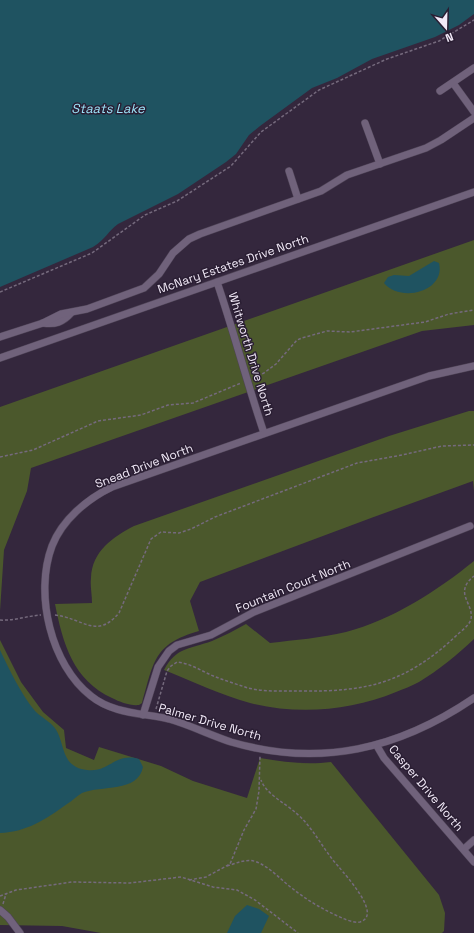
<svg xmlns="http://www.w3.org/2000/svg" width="474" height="933" font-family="'Space Grotesk',sans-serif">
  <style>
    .green { fill: #4b582c }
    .water { fill: #1f5361 }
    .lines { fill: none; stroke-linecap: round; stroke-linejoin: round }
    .minor-casing { stroke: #4f4457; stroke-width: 8 }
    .path { stroke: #756a7d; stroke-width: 1.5; stroke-dasharray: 3 2; stroke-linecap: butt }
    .minor { stroke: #70627b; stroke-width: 7 }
    .labels { text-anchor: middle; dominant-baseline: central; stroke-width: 3; stroke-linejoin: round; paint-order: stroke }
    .street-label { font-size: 12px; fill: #f2eaf8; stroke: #2a1e33 }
    .water-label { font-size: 13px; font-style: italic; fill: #9be3f8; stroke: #2a1e33 }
  </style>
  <rect width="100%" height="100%" fill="#34273d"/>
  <g class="green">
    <polygon points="474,240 474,325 422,331 31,468 27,491 4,550 0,611 0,407"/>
    <path d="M469 411H474V491L473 481 371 518 200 582 190 601 199 631C153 644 154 662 142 703L139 705C130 706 120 702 112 698 73 680 63 644 55 604L92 603C92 594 90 586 91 578 92 551 113 537 134 526L389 436Z"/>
    <path d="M474 561V639C457 655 439 670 419 682 412 686 403 689 396 692 350 711 298 715 250 703 221 695 192 681 164 670 176 647 190 649 212 641 224 636 235 630 246 624L270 643C295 640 321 638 346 632 392 620 437 591 474 561Z"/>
    <path d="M0 640 21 682 43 712 64 730 66 748 94 760 99 747 161 766 193 781 247 798 260 758C284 762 306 765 331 762L439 895 445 913 444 931 442 933H101L62 926 0 925Z"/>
  </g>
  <g class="water">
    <path d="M0 0H474V14L459 25 435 37 372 59 337 78 312 88 260 126 249 135 236 154 226 162 178 194 118 224C108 231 106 239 93 247L0 287Z"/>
    <path d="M434 261 439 263C446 292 400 303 384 283L388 277 394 275 409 276Z"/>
    <path d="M0 650C9 669 22 696 35 711 41 717 49 721 54 727 66 741 59 767 87 770 109 773 115 752 139 759L143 767C138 793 101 785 82 793 77 796 72 801 67 804 46 819 27 832 0 833Z"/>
    <polygon points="247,905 259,909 269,916 261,933 227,933 235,916"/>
  </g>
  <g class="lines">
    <defs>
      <g id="minor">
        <polyline points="453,83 474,112"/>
        <polyline points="440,91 474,68"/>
        <polyline points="365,123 380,164"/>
        <polyline points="289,171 298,199"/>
        <path d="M217 282C234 332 247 383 264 433"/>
        <path d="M43 323C55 325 63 322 71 313"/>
        <polyline points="0,337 43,323 61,314 87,309 144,288 159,274 173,253 189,239 200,234 321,191 347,175 426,148 441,140 474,118"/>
        <polyline points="0,358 474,192"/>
        <path d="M474 366 429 376 112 487C87 499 62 520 52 546 34 594 51 665 91 696 113 714 143 713 169 719 190 725 210 735 231 742 320 768 399 749 474 698"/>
        <polyline points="143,715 158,667 169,651 177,645 211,635 254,612 470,526"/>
        <polyline points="377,746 384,758 474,862"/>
        <polyline points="464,849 474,840"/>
        <polyline points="0,910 8,917 20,933"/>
      </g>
    </defs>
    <use href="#minor" class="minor-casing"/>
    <g class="path">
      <polyline points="0,292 92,253 145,215 177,201 231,166 261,132 319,90 387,59 439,41 474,20"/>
      <polyline points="253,378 264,373 276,364 297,340 302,338 327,331 350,332 425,322 449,314 474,310"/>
      <polyline points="0,457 33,450 98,421 141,415 168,405 193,403 241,383"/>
      <path d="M55 615C83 618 96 640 119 613L151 539 161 532 179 533 191 529 215 517 357 463 402 455 442 446 474 445"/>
      <path d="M0 620C13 621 27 616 41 615"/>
      <path d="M156 709 167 671 171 666 177 662C189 663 200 670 211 675 223 680 236 684 248 688 265 692 283 691 300 691 368 692 406 683 457 635 462 630 469 626 471 619 474 603 453 593 474 576"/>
      <path d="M227 866C237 863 247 858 257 862 271 868 281 880 293 889 308 901 324 910 342 918 347 920 354 923 360 922 383 915 345 875 339 867 323 850 314 828 296 813 285 803 266 794 261 780"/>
      <polyline points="189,880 206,877 230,864 244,830 256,809 259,791 260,756"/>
      <polyline points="0,896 16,890 72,882 130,883 181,877 213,887 237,890 255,900 298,933"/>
      <polyline points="3,904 6,894"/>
    </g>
    <use href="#minor" class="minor"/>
  </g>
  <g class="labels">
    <g class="street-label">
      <text transform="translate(233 264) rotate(-19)">McNary Estates Drive North</text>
      <text transform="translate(251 354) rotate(73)">Whitworth Drive North</text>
      <text transform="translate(144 466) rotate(-21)">Snead Drive North</text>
      <text transform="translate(293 586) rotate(-22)">Fountain Court North</text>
      <text transform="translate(210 722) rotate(16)">Palmer Drive North</text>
      <text transform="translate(426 788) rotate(50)">Casper Drive North</text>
    </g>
    <g class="water-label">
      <text x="108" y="108">Staats Lake</text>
    </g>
  </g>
  <g transform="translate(446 28) rotate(160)" stroke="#2a1e33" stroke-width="3" paint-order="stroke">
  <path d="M0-3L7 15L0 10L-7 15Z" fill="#f2eaf8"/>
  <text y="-6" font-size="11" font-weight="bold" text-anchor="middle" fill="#f2eaf8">N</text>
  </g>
</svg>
